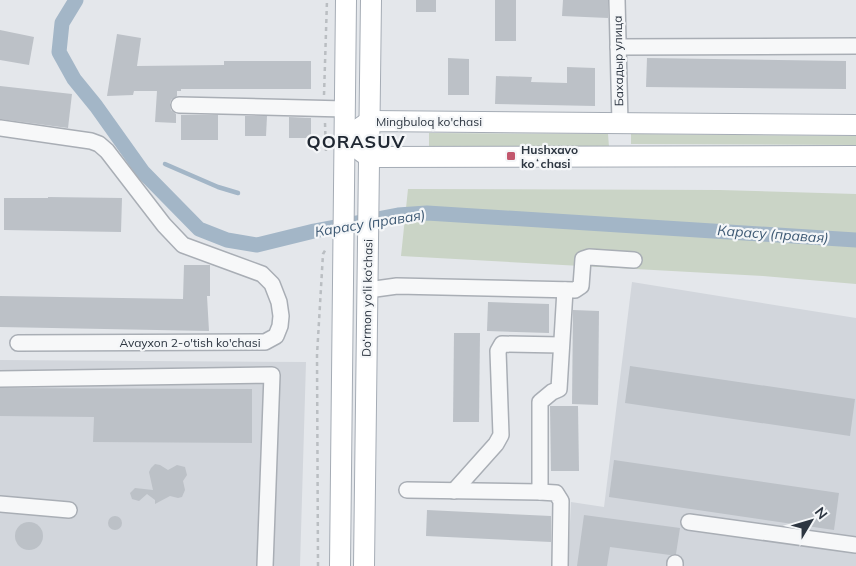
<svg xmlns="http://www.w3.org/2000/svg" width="856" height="566" font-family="Mulish,sans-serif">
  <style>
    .built { fill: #d2d6dc }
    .green { fill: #cad4c6 }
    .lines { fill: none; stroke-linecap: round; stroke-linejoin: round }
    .stream { stroke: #a3b6c7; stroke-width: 4.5 }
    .canal { stroke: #a3b6c7; stroke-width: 15 }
    .building { fill: #bcc1c7 }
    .minor-casing { stroke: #a9aeb5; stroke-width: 18 }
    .major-casing { stroke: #a5acb5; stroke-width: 22 }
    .path { stroke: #babec2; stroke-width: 2.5; stroke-dasharray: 4 4; stroke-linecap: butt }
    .minor { stroke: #f7f8f9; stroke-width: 15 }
    .major { stroke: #fff; stroke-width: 20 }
    .poi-dot { fill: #c2576d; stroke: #f4f6f8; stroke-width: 2 }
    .labels { text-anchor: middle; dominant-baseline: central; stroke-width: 4.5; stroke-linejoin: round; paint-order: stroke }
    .street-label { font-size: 12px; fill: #2d3641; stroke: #f4f6f8 }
    .poi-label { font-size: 12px; font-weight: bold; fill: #2d3641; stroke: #f4f6f8; text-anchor: start }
    .water-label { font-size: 14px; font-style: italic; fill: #3b5772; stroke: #f4f6f8 }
    .district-label { font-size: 18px; font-weight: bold; letter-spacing: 1px; fill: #1f2732; stroke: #f4f6f8 }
  </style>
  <rect width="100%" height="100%" fill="#e4e7eb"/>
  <g class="built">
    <polygon points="632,282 856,318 856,566 568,566 571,502 604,507"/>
    <polygon points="0,360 306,362 300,566 0,566"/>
  </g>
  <g class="green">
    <polygon points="429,133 608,134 609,147 429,146"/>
    <polygon points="631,134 856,136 856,145 631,144"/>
    <polygon points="408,189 720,190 856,194 856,284 763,276 401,256"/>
  </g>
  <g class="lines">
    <polyline class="stream" points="165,164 218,187 238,193"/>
    <polyline class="canal" points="76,0 62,23 59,52 74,79 96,106 143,172 199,229 227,240 257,245 314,231 398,215 427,213 856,240"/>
  </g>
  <g class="building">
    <rect x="416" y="0" width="20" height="12"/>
    <rect x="495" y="0" width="21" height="41"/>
    <polygon points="563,0 608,0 608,18 562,16"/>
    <polygon points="0,30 34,37 29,65 0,60"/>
    <polygon points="117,34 141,38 137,66 224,65 224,61 311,61 311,89 181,89 181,91 177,91 177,96 171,100 170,104 171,110 176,114 176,123 155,122 157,91 134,91 133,95 107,96"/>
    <polygon points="448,58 469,59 469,95 448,95"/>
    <polygon points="647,58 846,61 846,89 646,87"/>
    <polygon points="567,67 595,68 595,106 495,104 496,76 532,77 531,82 567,83"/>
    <polygon points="0,86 72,94 68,128 0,119"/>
    <rect x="181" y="115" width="37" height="25"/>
    <polygon points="245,116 267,116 266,136 245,136"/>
    <polygon points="289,117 311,118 311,138 289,138"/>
    <polygon points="48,197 122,198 121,232 4,230 4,198 48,198"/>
    <polygon points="184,265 210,265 210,296 207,296 209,331 0,327 0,296 183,299"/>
    <polygon points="488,302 549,304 549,333 487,331"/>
    <polygon points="573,310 599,311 598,405 572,404"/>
    <polygon points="454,333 480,333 479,422 453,422"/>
    <polygon points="630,366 855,399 850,436 625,403"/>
    <polygon points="0,388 252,389 252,443 93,442 94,417 0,416"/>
    <polygon points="550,406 578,406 579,471 551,471"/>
    <polygon points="614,460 839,493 834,530 609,497"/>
    <polygon points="155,464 160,465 168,470 177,465 185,467 187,475 183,481 185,490 182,497 178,498 170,496 155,504 155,500 147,494 139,501 132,499 130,493 135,488 153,490 149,472 151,468"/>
    <polygon points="427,510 551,516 551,542 426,536"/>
    <polygon points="584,515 680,528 676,554 670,555 610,547 607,566 577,566"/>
    <circle cx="115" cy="523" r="7"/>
    <circle cx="29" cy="536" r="14"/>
  </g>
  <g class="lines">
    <defs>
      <g id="minor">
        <polyline points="617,0 620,123"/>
        <polyline points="618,47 856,46"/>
        <polyline points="179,105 345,109"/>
        <polyline points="0,128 91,141 99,144 107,151 164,225 183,245 262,274 272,284 279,302 281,316 280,326 276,336 265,342 18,343"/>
        <polyline points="368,290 397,286 575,290 581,286 583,259 589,257 634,260"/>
        <polyline points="0,379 272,375 265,566"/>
        <polyline points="407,490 540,492 540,402 552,392 559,389 565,290"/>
        <polyline points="454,491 496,444 501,435 498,351 502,344 561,345"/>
        <polyline points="540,492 556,493 561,501 560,566"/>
        <polyline points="0,504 69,510"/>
        <polyline points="689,522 856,545"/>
        <polyline points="675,566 675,563"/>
      </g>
      <g id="major">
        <polyline points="360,128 370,121 856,125"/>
        <polyline points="358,149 369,157 856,156"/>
        <polyline points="340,566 346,0"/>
        <polyline points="364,566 371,0"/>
      </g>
    </defs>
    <use href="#minor" class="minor-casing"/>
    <use href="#major" class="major-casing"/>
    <g class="path">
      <polyline points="324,95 327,0"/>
      <polyline points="325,123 326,152"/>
      <polyline points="318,566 317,355 323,254 326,249"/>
    </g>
    <use href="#minor" class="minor"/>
    <use href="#major" class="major"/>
  </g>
  <rect class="poi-dot" x="506" y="151" width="10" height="10" rx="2.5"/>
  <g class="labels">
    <g class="street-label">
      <text transform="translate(618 61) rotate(-91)">Бахадыр улица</text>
      <text x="429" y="121">Mingbuloq ko'chasi</text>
      <text transform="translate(367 298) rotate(-89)">Do‘rmon yo‘li ko‘chasi</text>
      <text x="190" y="342">Avayxon 2-o'tish ko'chasi</text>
    </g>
    <g class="poi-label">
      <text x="521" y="149">Hushxavo<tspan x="521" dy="14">koʻchasi</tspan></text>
    </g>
    <g class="water-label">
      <text transform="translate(370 223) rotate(-9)">Карасу (правая)</text>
      <text transform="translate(773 234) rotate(4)">Карасу (правая)</text>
    </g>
    <g class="district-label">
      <text x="356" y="141">QORASUV</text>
    </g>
  </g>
  <g transform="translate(811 521) rotate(52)" stroke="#f4f6f8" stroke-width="4" paint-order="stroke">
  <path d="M0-4L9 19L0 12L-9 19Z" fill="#2d3641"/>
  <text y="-8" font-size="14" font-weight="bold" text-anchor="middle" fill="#2d3641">N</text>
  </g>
</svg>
